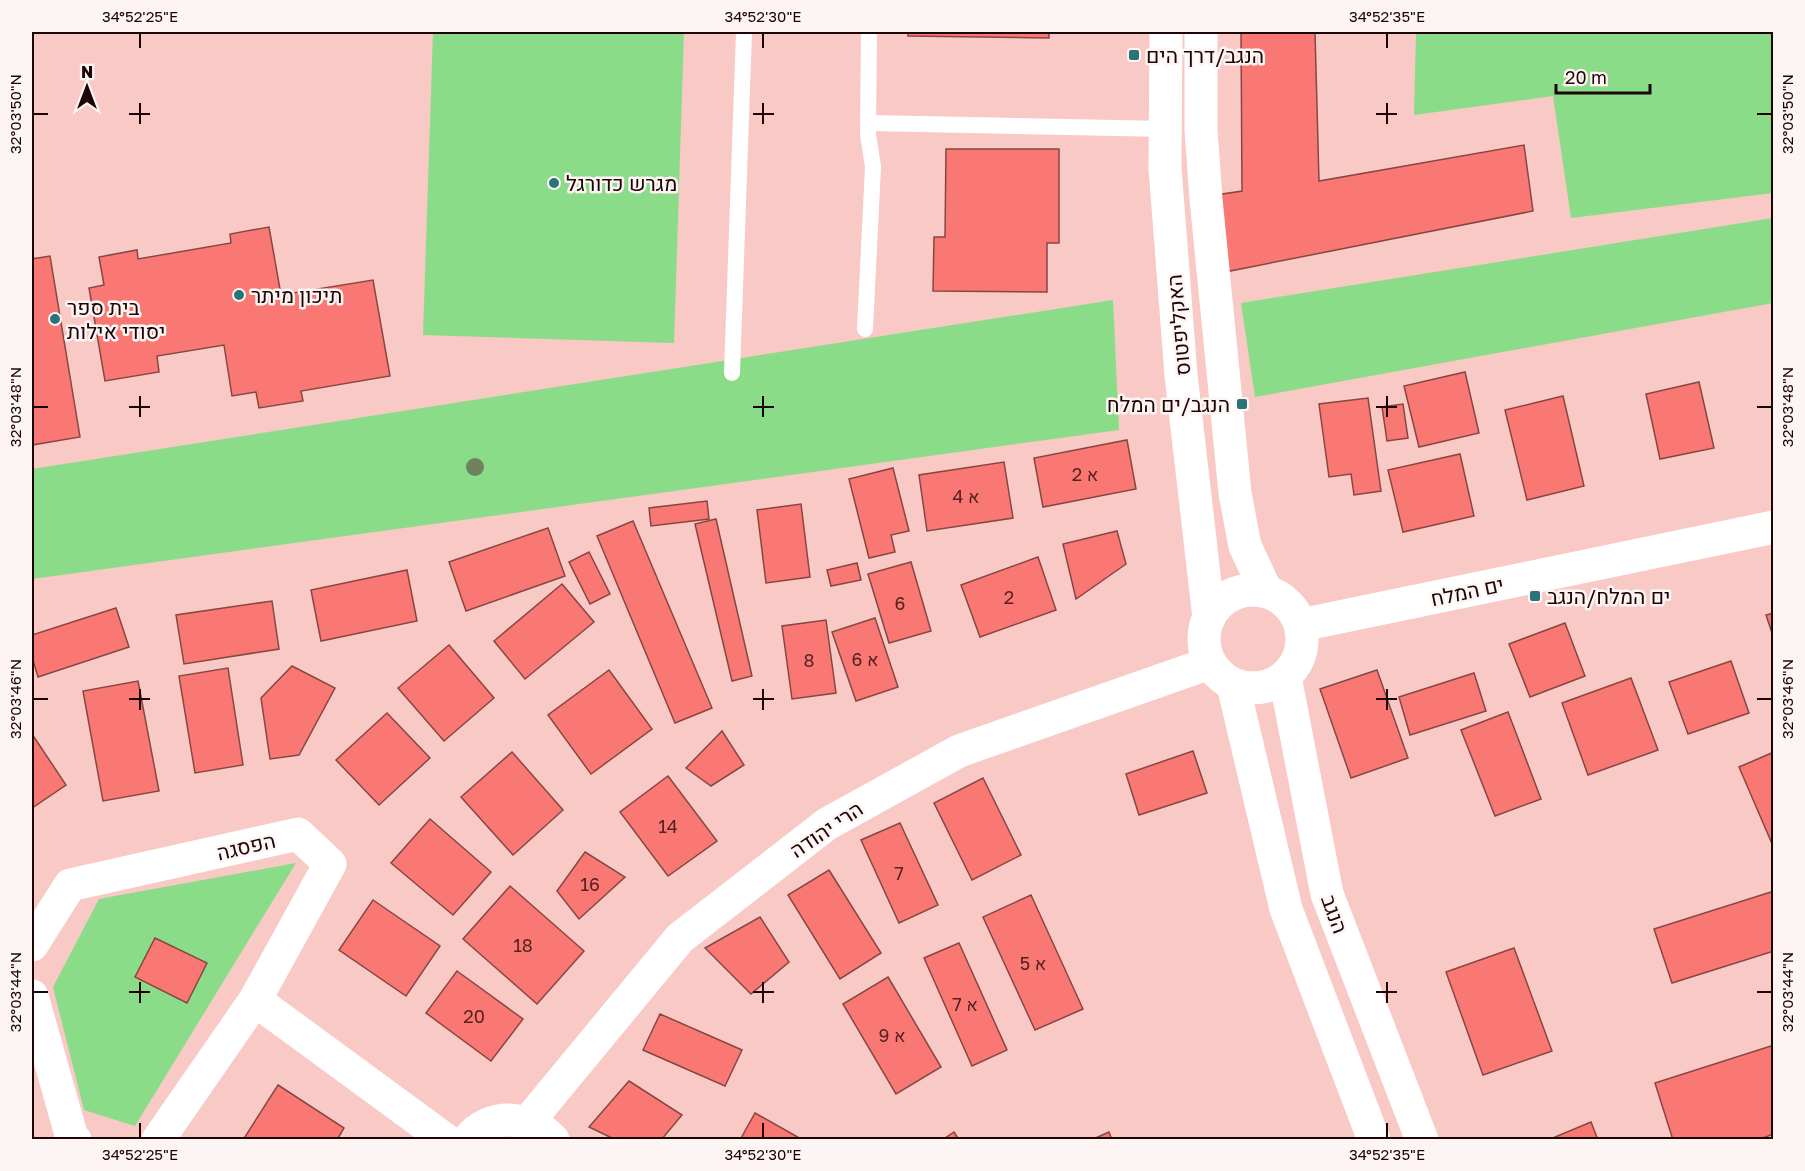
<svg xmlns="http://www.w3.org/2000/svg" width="1805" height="1171" font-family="'Golos Text',Heebo,sans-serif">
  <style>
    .green { fill: #8adc89 }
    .building { fill: #fa7874; stroke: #884643; stroke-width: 1.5 }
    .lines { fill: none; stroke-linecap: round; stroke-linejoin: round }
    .lane { stroke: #fff; stroke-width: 16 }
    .street { stroke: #fff; stroke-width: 33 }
    .secondary { stroke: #fff; stroke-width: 33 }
    .tree { fill: #70825d }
    .ticks { fill: none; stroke: #1d0505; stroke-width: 2 }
    .poi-dot { fill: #297379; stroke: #fdf4f4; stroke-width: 2 }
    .labels { text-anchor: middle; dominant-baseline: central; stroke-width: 5; stroke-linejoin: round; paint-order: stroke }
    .number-label { font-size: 18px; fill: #542221 }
    .poi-label { font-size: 21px; fill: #1d0505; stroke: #fdf4f4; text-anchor: start }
    .street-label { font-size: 21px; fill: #1d0505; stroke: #fdf4f4 }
    .neatline { fill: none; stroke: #1d0505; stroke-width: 2 }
    .ticks-label { font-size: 15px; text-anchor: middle; fill: #1d0505 }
  </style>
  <rect width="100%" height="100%" fill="#f8c9c5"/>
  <g class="green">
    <polygon points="433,32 684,32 674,343 423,335"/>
    <polygon points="1416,32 1773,32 1773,193 1571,218 1553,96 1414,115"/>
    <polygon points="1773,218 1773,303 1255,397 1241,303"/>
    <polygon points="1113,300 1119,430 32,579 32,469"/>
    <polygon points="296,863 135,1126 84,1110 53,987 99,899"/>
  </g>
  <g class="building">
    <polygon points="908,32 1049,32 1049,38 908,36"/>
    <polygon points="1241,32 1315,32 1319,181 1524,145 1533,211 1225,272 1216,195 1242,191"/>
    <polygon points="946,149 1059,149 1059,243 1047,243 1047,292 933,291 934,237 945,237"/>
    <polygon points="269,227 281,295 373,280 390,376 301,391 303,401 259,408 256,392 232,396 224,345 157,356 159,372 105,381 89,288 104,285 99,257 137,250 138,259 231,243 230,234"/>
    <polygon points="50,256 80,437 32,445 32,259"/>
    <polygon points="1465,372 1479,433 1419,447 1404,386"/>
    <polygon points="1699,382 1714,448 1660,459 1646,394"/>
    <polygon points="1563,396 1584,486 1527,500 1505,410"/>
    <polygon points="1368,398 1381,491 1354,495 1351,474 1329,477 1319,404"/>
    <polygon points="1403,404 1408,438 1387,441 1382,407"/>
    <polygon points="1127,440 1136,489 1043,507 1034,458"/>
    <polygon points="1460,454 1474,516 1403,532 1388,470"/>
    <polygon points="1004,462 1013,518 927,531 919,475"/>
    <polygon points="893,468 909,531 891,535 895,552 869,558 849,479"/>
    <polygon points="707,501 709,519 651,526 649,508"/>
    <polygon points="801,504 810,577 766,583 757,510"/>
    <polygon points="716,519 752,676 732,681 695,524"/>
    <polygon points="633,521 712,708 675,723 597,536"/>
    <polygon points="548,528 565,576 466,611 449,562"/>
    <polygon points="1117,531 1126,564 1076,599 1063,544"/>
    <polygon points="589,552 610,594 590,604 569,562"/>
    <polygon points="1038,557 1056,610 980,637 961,585"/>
    <polygon points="911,562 931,631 889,643 868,574"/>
    <polygon points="857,563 861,580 831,586 827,570"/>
    <polygon points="407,570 417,621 321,641 311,590"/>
    <polygon points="562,584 594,622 525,679 494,641"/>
    <polygon points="272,601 279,649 184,664 176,615"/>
    <polygon points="116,608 129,647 38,677 32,657 32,635"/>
    <polygon points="1774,613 1774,639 1766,615"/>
    <polygon points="875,618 898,687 856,701 832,632"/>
    <polygon points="826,620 836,693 792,699 782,626"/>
    <polygon points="1565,623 1585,676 1530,697 1509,644"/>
    <polygon points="449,645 494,698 444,741 398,688"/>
    <polygon points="1731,661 1749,713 1688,734 1669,682"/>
    <polygon points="292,666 335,688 299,755 270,759 261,698"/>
    <polygon points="228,668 243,765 195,773 179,676"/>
    <polygon points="609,670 652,729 591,774 548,715"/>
    <polygon points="1377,670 1408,758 1351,778 1320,689"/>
    <polygon points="1474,673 1486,711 1410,735 1399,697"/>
    <polygon points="1631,678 1658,750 1588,775 1562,703"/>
    <polygon points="138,681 159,791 103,801 83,691"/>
    <polygon points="1508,712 1541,799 1495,816 1461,730"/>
    <polygon points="387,713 430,758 379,805 336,760"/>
    <polygon points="722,731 744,765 711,786 686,768"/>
    <polygon points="32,734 66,785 32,808"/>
    <polygon points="1193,751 1207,793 1139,815 1126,774"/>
    <polygon points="512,752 563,810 513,855 461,797"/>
    <polygon points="1774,752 1774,846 1773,846 1739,767"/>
    <polygon points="668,776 717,841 668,876 620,812"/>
    <polygon points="983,778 1021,855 972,880 934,803"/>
    <polygon points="430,819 491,872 453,915 391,863"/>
    <polygon points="900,823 938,905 899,923 861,840"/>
    <polygon points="585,852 625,877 579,919 557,891"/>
    <polygon points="829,870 881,953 840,979 788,895"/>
    <polygon points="510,886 584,951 537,1004 463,939"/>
    <polygon points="1774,891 1774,951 1672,983 1654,929"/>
    <polygon points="1031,895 1083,1009 1035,1030 983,917"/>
    <polygon points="373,900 440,946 406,996 339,950"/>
    <polygon points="760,917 789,962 751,994 705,948"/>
    <polygon points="155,938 207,963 187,1003 135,977"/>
    <polygon points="959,943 1007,1050 972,1066 924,958"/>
    <polygon points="1514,948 1552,1051 1483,1075 1446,972"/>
    <polygon points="457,971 523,1019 491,1061 426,1013"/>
    <polygon points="888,977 941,1067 896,1094 843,1004"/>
    <polygon points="660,1014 742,1050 725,1086 643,1050"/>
    <polygon points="1774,1045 1774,1134 1757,1140 1673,1140 1655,1083"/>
    <polygon points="629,1081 682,1115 661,1140 616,1140 589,1127"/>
    <polygon points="278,1085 344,1128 337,1140 243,1140"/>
    <polygon points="755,1113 803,1140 740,1140"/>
    <polygon points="1591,1122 1598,1140 1548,1140"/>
    <polygon points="954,1132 959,1140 942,1140"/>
    <polygon points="1109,1132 1112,1140 1091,1140"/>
  </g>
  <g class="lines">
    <g class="lane">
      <polyline points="869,123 1165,129"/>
      <polyline points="865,329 873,167 868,134 869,32"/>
      <polyline points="732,373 744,32"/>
    </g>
    <g class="street">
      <polyline points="32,945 70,885 298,834 330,864 255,1000 158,1140"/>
      <polyline points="32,996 72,1138 75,1140"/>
      <polyline points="255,1000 446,1140"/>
    </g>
    <g class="secondary">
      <polyline points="1166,32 1165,168 1181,375 1209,618"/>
      <polyline points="1201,32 1201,130 1206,199 1235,493 1245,546 1266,591"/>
      <circle cx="1253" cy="639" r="49"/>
      <polyline points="1301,625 1774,527"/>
      <polyline points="1285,677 1327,894 1422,1140"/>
      <polyline points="1233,685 1286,909 1374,1140"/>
      <polyline points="528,1122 680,938 827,824 959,751 1210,663"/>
      <path d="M468 1140C490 1111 531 1116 553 1140"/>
    </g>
  </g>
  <circle class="tree" cx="475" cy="467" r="9"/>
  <path class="ticks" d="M140 33V48M763 33V48M1387 33V48M140 103V124M763 103V124M1387 103V124M33 114H48M129 114H150M753 114H774M1376 114H1397M1757 114H1772M140 396V417M763 396V417M1387 396V417M33 407H48M129 407H150M753 407H774M1376 407H1397M1757 407H1772M140 689V710M763 689V710M1387 689V710M33 699H48M129 699H150M753 699H774M1376 699H1397M1757 699H1772M140 982V1003M763 982V1003M1387 982V1003M33 992H48M129 992H150M753 992H774M1376 992H1397M1757 992H1772M140 1123V1138M763 1123V1138M1387 1123V1138"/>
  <g class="poi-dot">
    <rect x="1128" y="49" width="12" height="12" rx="3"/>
    <circle cx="554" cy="183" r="6"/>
    <circle cx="239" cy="295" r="6"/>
    <circle cx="55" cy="319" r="6"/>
    <rect x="1236" y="398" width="12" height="12" rx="3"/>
    <rect x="1529" y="590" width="12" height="12" rx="3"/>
  </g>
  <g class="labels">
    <g class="number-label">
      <text x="1085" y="474">2 א</text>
      <text x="966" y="496">4 א</text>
      <text x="1009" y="597">2</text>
      <text x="900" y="603">6</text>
      <text x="865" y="659">6 א</text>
      <text x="809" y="660">8</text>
      <text x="668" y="826">14</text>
      <text x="899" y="873">7</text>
      <text x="590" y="884">16</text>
      <text x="523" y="945">18</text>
      <text x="1033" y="963">5 א</text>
      <text x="965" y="1004">7 א</text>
      <text x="474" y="1016">20</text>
      <text x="892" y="1035">9 א</text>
    </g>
    <g class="poi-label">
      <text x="1146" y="55">הנגב/דרך הים</text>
      <text x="566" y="183">מגרש כדורגל</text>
      <text x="251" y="295">תיכון מיתר</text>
      <text x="67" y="307">בית ספר<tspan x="67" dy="24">יסודי אילות</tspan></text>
      <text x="1230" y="404" text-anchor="end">הנגב/ים המלח</text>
      <text x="1547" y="596">ים המלח/הנגב</text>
    </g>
    <g class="street-label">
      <text transform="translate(1178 325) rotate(-95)">האקליפטוס</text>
      <text transform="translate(1467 591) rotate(-12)">ים המלח</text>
      <text transform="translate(826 829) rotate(-34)">הרי יהודה</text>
      <text transform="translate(246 846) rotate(-13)">הפסגה</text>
      <text transform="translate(1335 914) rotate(70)">הנגב</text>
    </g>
  </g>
  <rect width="1805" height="1171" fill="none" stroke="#fdf4f4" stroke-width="66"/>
  <g transform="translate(87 87)" stroke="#fdf4f4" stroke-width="4.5" paint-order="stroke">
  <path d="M0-4.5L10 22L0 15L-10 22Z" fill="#1d0505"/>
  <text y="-9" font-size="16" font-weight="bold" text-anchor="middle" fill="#1d0505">N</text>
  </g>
  <path d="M1556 84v9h94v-9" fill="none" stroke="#1d0505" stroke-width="3"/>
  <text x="1565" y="84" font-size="18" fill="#1d0505" stroke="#fdf4f4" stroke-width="4.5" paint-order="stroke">20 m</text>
  <rect x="33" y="33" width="1739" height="1105" class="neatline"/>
  <g class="ticks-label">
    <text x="140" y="22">34°52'25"E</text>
    <text x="763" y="22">34°52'30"E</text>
    <text x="1387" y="22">34°52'35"E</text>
    <text transform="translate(16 114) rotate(-90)" y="5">32°03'50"N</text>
    <text transform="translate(1788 114) rotate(-90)" y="5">32°03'50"N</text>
    <text transform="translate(16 407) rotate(-90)" y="5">32°03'48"N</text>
    <text transform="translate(1788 407) rotate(-90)" y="5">32°03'48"N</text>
    <text transform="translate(16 699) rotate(-90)" y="5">32°03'46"N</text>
    <text transform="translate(1788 699) rotate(-90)" y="5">32°03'46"N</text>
    <text transform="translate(16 992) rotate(-90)" y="5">32°03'44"N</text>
    <text transform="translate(1788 992) rotate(-90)" y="5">32°03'44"N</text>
    <text x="140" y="1160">34°52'25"E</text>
    <text x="763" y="1160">34°52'30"E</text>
    <text x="1387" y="1160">34°52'35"E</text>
  </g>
</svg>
